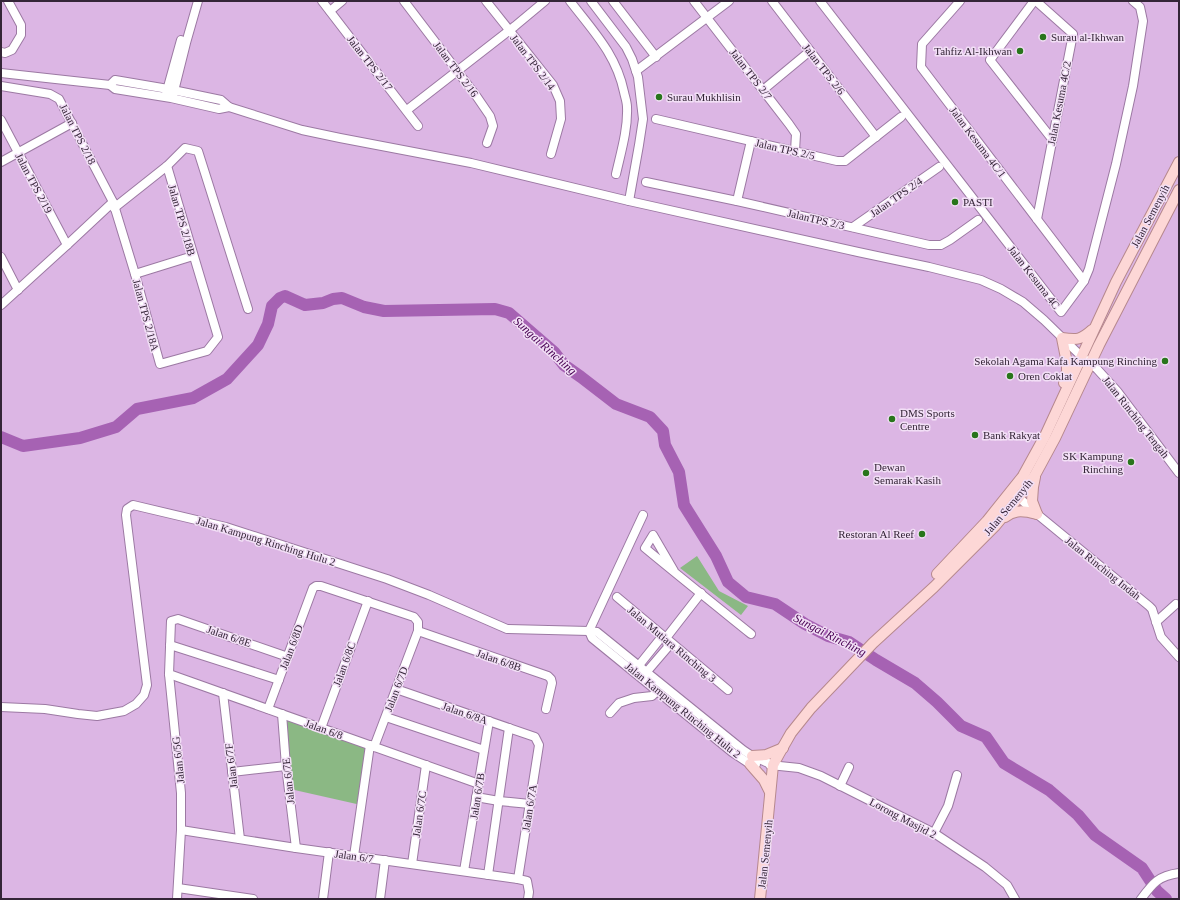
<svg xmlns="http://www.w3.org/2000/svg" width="1180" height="900" font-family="'Times New Roman',serif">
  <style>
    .green { fill: #8bb884 }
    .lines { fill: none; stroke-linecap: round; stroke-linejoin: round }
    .river { stroke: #a662b3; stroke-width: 12 }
    .minor-casing { stroke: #9c79a3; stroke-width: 10 }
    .major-casing { stroke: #b6888d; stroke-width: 12 }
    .minor { stroke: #fff; stroke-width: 8 }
    .major { stroke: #fdd7d6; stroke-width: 10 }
    .poi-dot { fill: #28751b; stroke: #f2dff6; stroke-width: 1.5 }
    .labels { text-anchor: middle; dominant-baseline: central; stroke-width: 3; stroke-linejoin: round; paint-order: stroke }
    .poi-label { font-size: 11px; fill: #342537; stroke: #f2dff6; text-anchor: start }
    .street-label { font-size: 11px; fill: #342537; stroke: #f2dff6 }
    .water-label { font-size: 12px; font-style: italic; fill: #480253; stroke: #f2dff6 }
  </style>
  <rect width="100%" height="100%" fill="#dcb6e4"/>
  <g class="green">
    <polygon points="697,556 719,591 748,606 741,615 680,568"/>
    <polygon points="283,715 370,745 361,805 290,789"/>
  </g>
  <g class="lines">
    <polyline class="river" points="1,437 23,446 80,438 116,427 137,409 193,398 227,379 258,345 268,324 272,306 280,298 285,296 305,305 323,303 333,299 342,298 364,307 384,311 495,309 509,313 554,352 564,365 581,377 616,404 650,417 663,431 665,445 679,472 684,505 716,556 728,582 746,597 775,604 805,624 828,636 849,642 876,660 915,683 937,702 961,726 986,737 1004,763 1049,790 1078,815 1095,835 1142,868 1157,891 1166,899"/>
    <defs>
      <g id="minor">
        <polyline points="322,1 418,126"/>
        <polyline points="404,1 477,97 490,116 493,126 487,143"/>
        <polyline points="486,1 553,85 560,101 561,119 551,154"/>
        <path d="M570 1C593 31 616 54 624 92 625 97 627 102 627 107 628 129 621 152 616 174"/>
        <polyline points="591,1 626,47 632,59 638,77 643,119 639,145 629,201"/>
        <polyline points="613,1 656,57"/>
        <polyline points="694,1 789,124 796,134 795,151"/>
        <polyline points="772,1 876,137"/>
        <polyline points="820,1 1061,312 1084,281 1089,269 1116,164 1133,86 1143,21 1140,7 1133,1"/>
        <polyline points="960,1 922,44 921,67 1084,281"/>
        <polyline points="1034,1 990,60 1052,139"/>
        <polyline points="1036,1 1073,34 1037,219"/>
        <polyline points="330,11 342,1"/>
        <polyline points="1,52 5,53 12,50 21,35 21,25 8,1"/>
        <polyline points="636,71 729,1"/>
        <polyline points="1,73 110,85 115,89 171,98 219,109 229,107"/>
        <polyline points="110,85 115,80 168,89 221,100 229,107 302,130 340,138 471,163 629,201 858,252 929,267 981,280 1001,289 1023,302 1044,320 1081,356 1097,369 1117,391 1179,473"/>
        <polyline points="1,86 50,94 59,99 113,202 135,274 160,364 207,351 218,337 167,166"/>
        <polyline points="763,90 810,51"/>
        <polyline points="166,94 181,40"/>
        <polyline points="173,95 186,43 198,1"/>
        <polyline points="407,110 515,26 545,1"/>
        <polyline points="656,119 837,161 845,161 901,117"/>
        <polyline points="1,120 67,245"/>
        <polyline points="1,162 72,123"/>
        <polyline points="646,182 737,201 929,245 941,245 950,240 978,220"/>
        <polyline points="737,201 751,141"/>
        <polyline points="114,208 167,166 185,148 198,151 248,309"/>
        <polyline points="853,227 939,167"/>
        <polyline points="1,257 18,290"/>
        <polyline points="135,274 193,256"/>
        <polyline points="1,305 67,245 113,202"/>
        <polyline points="1015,494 1037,514 1149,606 1152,609 1161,637 1179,657"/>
        <polyline points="643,515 589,631 592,638 732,752 750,764 756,764"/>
        <path d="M674 571 653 535 645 548C680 577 715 605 751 634"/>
        <polyline points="617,597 728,690"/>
        <polyline points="1156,622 1176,604"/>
        <polyline points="418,631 548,676 551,679 552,683 546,709"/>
        <polyline points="666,638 701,593"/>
        <polyline points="170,645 279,680"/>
        <polyline points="636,669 660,639 666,638 668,647 644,675"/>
        <polyline points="169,674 479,784"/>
        <polyline points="396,689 535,737 539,745 518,879"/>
        <polyline points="223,693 240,839"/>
        <polyline points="1,707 45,709 78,714 97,716 124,711 136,704 144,695 147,685 126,515 127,509 133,505 226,527 387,579 429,595 507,629 589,631 597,632 743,750 752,756 773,765"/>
        <polyline points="268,709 313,588 316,586 321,586 414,617 418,622 418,631 374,747"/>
        <polyline points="610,713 619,703 634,698 652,696 657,691"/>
        <polyline points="282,714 286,766 296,848"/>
        <polyline points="386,717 484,750"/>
        <polyline points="321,728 368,601"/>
        <polyline points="770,765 799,768 821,776 934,833 985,867 1007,885 1015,899"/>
        <polyline points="232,772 286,766"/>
        <polyline points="840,786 849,767"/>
        <polyline points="476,797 499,801 530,804"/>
        <polyline points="181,830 296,848 518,879 527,881 529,892 528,899"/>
        <polyline points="934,833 948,806 957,775"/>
        <polyline points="354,856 370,745"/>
        <polyline points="412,864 426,765"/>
        <polyline points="464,871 489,721"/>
        <polyline points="488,875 509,728"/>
        <polyline points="178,888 253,899"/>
        <polyline points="177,899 181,830 181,793 169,674 171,621 178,619 288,657"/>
        <polyline points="323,899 329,852"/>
        <polyline points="380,899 385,860"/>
        <path d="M1141 899C1153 883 1158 876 1179 873"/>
      </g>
      <g id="major">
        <path d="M1064 383 1067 371V363L1062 338C1077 340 1081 340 1092 330"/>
        <polyline points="1035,477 1033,487 1032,501 1037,514"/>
        <path d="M1005 517C1015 509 1025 511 1037 514"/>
        <polyline points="937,574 987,521 1023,476 1045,436 1116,282 1179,162"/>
        <polyline points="752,756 766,755 783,748"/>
        <polyline points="750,764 764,780 770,792"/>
        <polyline points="760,899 773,765 779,754 791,733 811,708 873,643 934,587 995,526 1019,497 1035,475 1055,438 1099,345 1179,190"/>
      </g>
    </defs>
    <use href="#minor" class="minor-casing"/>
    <use href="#major" class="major-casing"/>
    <use href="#minor" class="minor"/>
    <use href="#major" class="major"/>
  </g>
  <g class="poi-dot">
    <circle cx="1043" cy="37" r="4"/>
    <circle cx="1020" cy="51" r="4"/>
    <circle cx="659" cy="97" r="4"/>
    <circle cx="955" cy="202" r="4"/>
    <circle cx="1165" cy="361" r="4"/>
    <circle cx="1010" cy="376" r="4"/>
    <circle cx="892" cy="419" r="4"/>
    <circle cx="975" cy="435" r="4"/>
    <circle cx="1131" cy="462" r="4"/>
    <circle cx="866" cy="473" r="4"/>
    <circle cx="922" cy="534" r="4"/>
  </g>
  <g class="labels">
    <g class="poi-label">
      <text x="1051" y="37">Surau al-Ikhwan</text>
      <text x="1012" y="51" text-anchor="end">Tahfiz Al-Ikhwan</text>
      <text x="667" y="97">Surau Mukhlisin</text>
      <text x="963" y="202">PASTI</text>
      <text x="1157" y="361" text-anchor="end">Sekolah Agama Kafa Kampung Rinching</text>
      <text x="1018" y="376">Oren Coklat</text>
      <text x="900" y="413">DMS Sports<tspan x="900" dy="13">Centre</tspan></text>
      <text x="983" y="435">Bank Rakyat</text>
      <text x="1123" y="456" text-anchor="end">SK Kampung<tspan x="1123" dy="13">Rinching</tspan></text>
      <text x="874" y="467">Dewan<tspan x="874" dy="13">Semarak Kasih</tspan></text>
      <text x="914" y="534" text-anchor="end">Restoran Al Reef</text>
    </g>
    <g class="street-label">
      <text transform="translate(533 62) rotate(53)">Jalan TPS 2/14</text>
      <text transform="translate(370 63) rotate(52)">Jalan TPS 2/17</text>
      <text transform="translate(456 69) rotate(53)">Jalan TPS 2/16</text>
      <text transform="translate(824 69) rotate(52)">Jalan TPS 2/6</text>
      <text transform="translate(751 74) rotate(52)">Jalan TPS 2/7</text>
      <text transform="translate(1059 103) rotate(-79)">Jalan Kesuma 4C/2</text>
      <text transform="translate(78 134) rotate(63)">Jalan TPS 2/18</text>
      <text transform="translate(978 142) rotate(53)">Jalan Kesuma 4C/1</text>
      <text transform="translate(785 149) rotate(13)">Jalan TPS 2/5</text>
      <text transform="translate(34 183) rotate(62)">Jalan TPS 2/19</text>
      <text transform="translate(896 197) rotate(-35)">Jalan TPS 2/4</text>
      <text transform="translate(1150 216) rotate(-62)">Jalan Semenyih</text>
      <text transform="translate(816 219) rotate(13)">JalanTPS 2/3</text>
      <text transform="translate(182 220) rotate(74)">Jalan TPS 2/18B</text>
      <text transform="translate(1034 277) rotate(52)">Jalan Kesuma 4C</text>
      <text transform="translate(146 315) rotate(75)">Jalan TPS 2/18A</text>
      <text transform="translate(1136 417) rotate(52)">Jalan Rinching Tengah</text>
      <text transform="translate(1008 507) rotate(-50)">Jalan Semenyih</text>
      <text transform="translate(266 541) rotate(17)">Jalan Kampung Rinching Hulu 2</text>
      <text transform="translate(1103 568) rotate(39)">Jalan Rinching Indah</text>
      <text transform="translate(229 636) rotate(19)">Jalan 6/8E</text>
      <text transform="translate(672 644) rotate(40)">Jalan Mutiara Rinching 3</text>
      <text transform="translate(291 647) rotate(-69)">Jalan 6/8D</text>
      <text transform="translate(499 660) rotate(19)">Jalan 6/8B</text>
      <text transform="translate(344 664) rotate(-70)">Jalan 6/8C</text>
      <text transform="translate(396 689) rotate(-69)">Jalan 6/7D</text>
      <text transform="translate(683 710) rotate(39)">Jalan Kampung Rinching Hulu 2</text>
      <text transform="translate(465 713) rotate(19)">Jalan 6/8A</text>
      <text transform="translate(324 729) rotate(20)">Jalan 6/8</text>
      <text transform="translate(178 760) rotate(-96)">Jalan 6/5G</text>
      <text transform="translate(231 766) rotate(-97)">Jalan 6/7F</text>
      <text transform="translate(288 781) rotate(-96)">Jalan 6/7E</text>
      <text transform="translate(477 796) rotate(-81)">Jalan 6/7B</text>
      <text transform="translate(529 808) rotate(-81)">Jalan 6/7A</text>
      <text transform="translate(419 814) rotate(-82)">Jalan 6/7C</text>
      <text transform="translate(903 818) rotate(28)">Lorong Masjid 2</text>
      <text transform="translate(765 854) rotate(-84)">Jalan Semenyih</text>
      <text transform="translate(354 856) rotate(8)">Jalan 6/7</text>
    </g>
    <g class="water-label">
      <text transform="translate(545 346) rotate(42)">Sungai Rinching</text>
      <text transform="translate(830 635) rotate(27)">Sungai Rinching</text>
    </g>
  </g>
  <rect width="1180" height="900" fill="none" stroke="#342537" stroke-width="4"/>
</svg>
